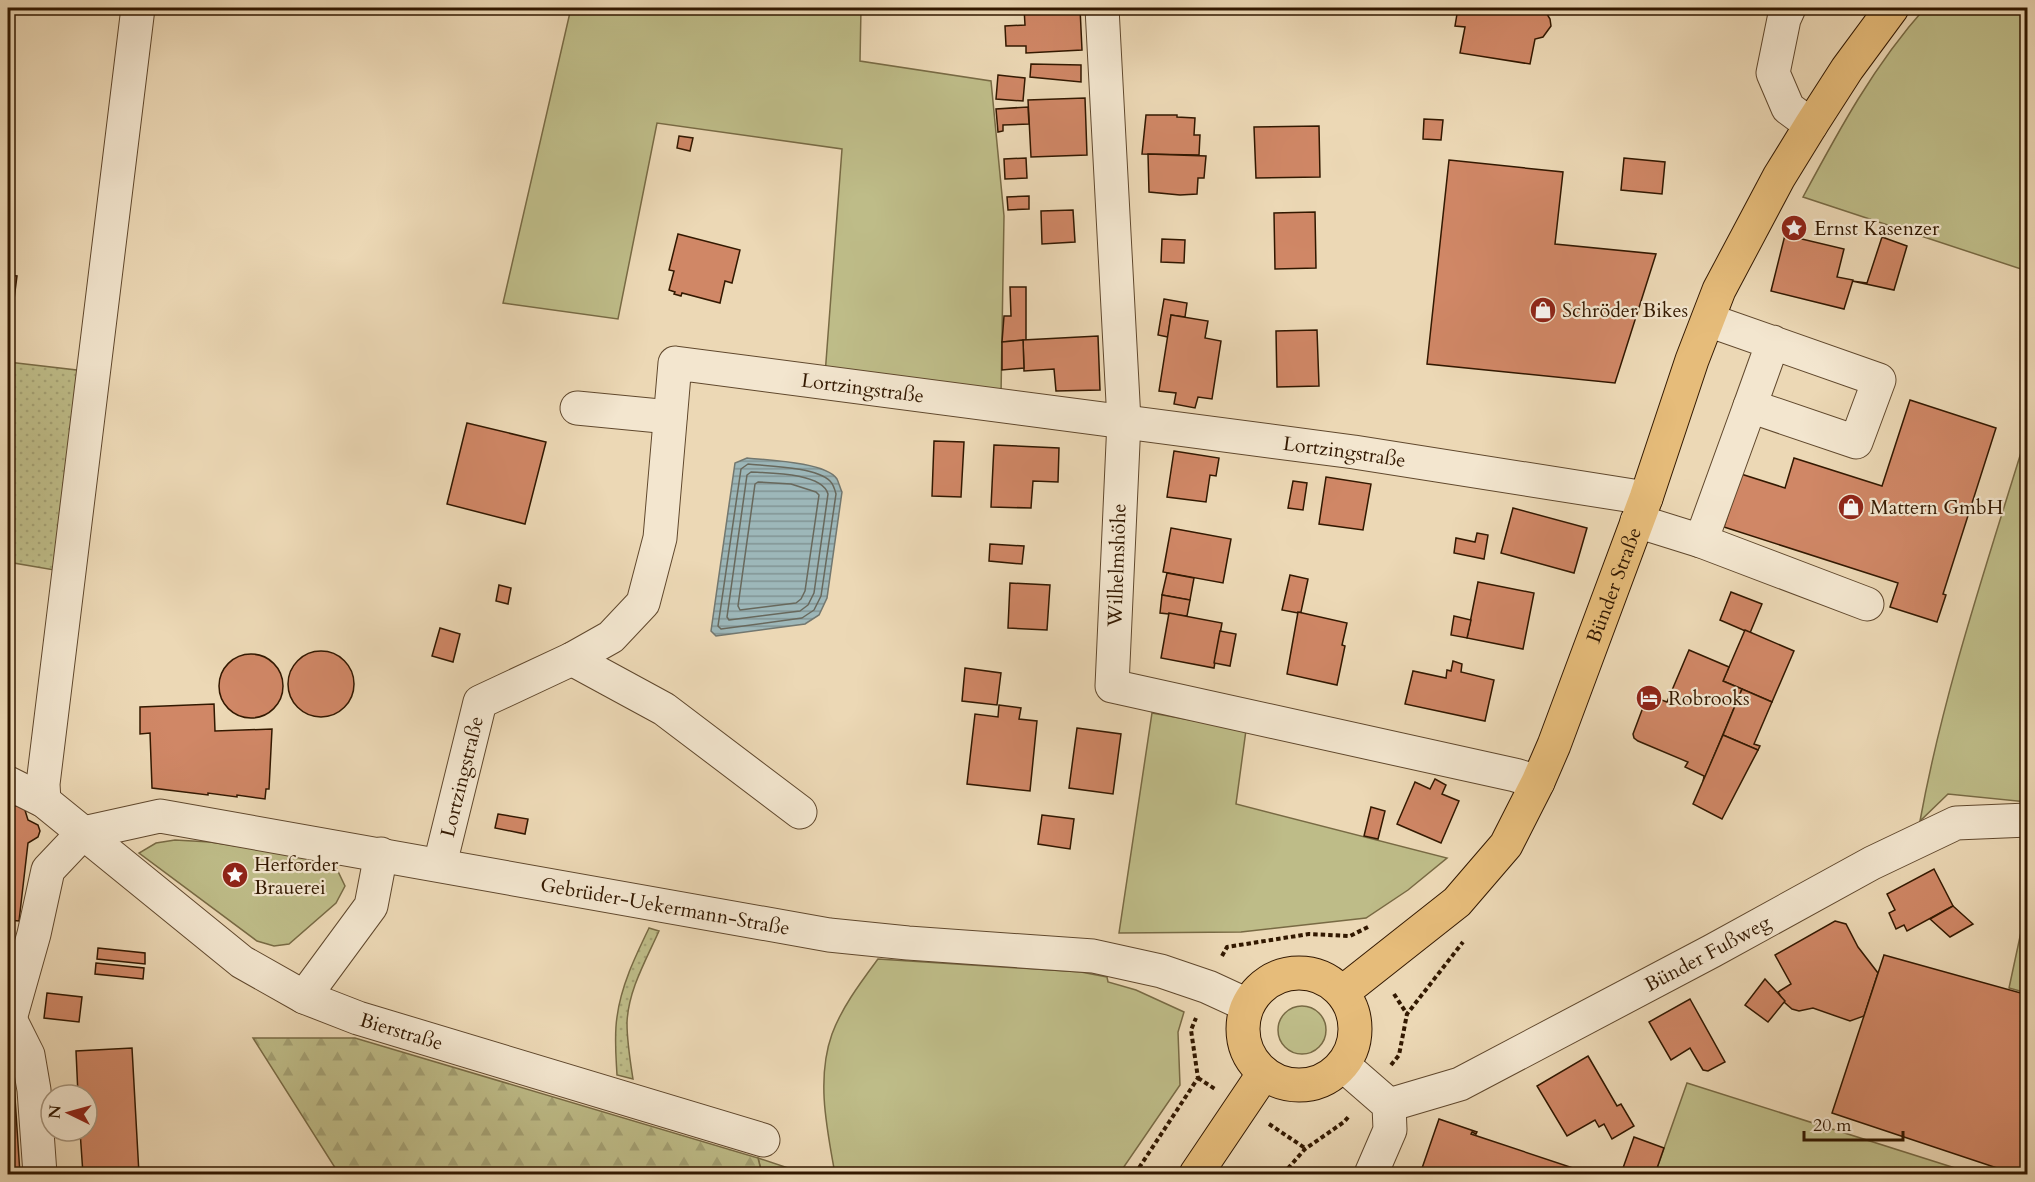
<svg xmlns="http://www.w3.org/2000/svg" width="2035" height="1182" font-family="Cardo,serif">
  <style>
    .grass { fill: #bebc88; stroke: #786a44; stroke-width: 1.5 }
    .forest { fill: url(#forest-firs); stroke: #786a44; stroke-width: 1.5 }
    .garden { fill: url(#garden-dots); stroke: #786a44; stroke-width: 1.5 }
    .water { fill: url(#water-rules); stroke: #72776f; stroke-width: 1.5 }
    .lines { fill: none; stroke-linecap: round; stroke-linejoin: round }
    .shore { stroke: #68685c; stroke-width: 1.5 }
    .building { fill: #d08766; stroke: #321800; stroke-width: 1.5 }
    .minor-casing { stroke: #60482d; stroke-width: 35 }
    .major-casing { stroke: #321800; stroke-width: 35 }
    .path { stroke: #321800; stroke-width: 4; stroke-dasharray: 4.5 3; stroke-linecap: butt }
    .minor { stroke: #f3e6cf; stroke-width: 33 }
    .major { stroke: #e6bc7a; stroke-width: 33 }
    .labels { text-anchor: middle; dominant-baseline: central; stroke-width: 4.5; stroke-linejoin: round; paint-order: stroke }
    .poi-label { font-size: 20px; fill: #321800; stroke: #f3e6cf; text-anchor: start }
    .street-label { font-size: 20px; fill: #321800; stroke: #f3e6cf }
  </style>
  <defs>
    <pattern id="forest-firs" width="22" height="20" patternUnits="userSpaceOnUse" patternTransform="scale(1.5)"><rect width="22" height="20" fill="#bebc88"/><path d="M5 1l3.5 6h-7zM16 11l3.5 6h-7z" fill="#a4a174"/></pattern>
    <pattern id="garden-dots" width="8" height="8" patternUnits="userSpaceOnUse" patternTransform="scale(1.5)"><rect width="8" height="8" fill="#bebc88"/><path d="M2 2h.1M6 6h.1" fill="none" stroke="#a4a174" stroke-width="1.8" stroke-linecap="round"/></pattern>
    <pattern id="water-rules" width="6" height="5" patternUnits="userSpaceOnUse" patternTransform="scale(1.5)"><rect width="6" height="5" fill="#9db7b9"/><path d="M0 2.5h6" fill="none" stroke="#819494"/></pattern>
  </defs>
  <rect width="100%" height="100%" fill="#ecd8b5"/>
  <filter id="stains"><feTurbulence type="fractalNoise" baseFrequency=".00333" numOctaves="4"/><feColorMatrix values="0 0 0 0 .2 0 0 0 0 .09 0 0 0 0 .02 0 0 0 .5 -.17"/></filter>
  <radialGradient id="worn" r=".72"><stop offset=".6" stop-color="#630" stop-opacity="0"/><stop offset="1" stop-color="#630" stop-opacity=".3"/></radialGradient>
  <g class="grass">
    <polygon points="571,8 861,8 860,61 991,81 1004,216 1001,395 825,375 842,149 657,123 618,319 503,303"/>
    <path d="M1925 8H2027V271L1803 197C1839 130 1874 65 1925 8Z"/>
    <path d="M2027 433V802L1948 794 1920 821C1944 689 1988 561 2027 433Z"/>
    <polygon points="1152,713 1246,730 1236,804 1447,858 1408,890 1366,918 1241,932 1119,933"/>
    <polygon points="175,840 210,842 333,861 345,886 336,903 289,944 274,946 257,941 139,853 156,843"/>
    <polygon points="2027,904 2028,993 2027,993 2009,988"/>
    <path d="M878 959 1081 972 1107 977 1108 982 1136 990 1184 1012 1178 1032 1180 1085 1119 1174H835C827 1129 816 1079 832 1034 842 1007 861 982 878 959Z"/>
    <circle cx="1302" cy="1030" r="24"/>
    <polygon points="1687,1083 1974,1174 1655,1174"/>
    <polygon points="758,1158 806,1174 762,1174"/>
  </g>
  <polygon class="forest" points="253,1038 355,1038 758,1158 762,1174 339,1174"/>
  <g class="garden">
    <polygon points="8,362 85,371 60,571 8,562"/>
    <path d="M649 928 659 931C646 960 628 991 627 1023 627 1042 630 1060 633 1079L617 1075C616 1056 614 1036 617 1017 621 986 635 957 649 928Z"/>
  </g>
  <path class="water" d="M747 458C766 460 826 462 837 479 839 483 840 488 842 492L827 598 819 615 805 624 716 636 711 631 735 463Z"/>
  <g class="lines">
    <g class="shore">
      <path d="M748 464C768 466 816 467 830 481 833 484 835 490 836 494L821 596 814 610 802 618 721 629 718 626 741 469Z"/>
      <path d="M751 472C770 473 822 473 828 494L814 593 808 605 800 611 729 620 727 617 747 475Z"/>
      <polygon points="758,482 791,484 816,492 819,495 805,591 801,599 796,603 740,610 738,606 755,484"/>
    </g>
  </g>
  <g class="building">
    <polygon points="1024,8 1080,8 1082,50 1026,53 1026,46 1006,46 1005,26 1025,25"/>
    <polygon points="1458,8 1540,8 1540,10 1547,14 1550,19 1551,26 1543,37 1535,39 1530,64 1460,53 1465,27 1455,26"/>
    <polygon points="1031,64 1081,65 1081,82 1030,77"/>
    <polygon points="998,75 1025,78 1023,101 996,99"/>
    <polygon points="1085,98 1087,155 1031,157 1028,100"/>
    <polygon points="1028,107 1029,124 1003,125 1003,131 998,132 996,109"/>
    <polygon points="1146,115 1177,115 1177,117 1195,118 1194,135 1200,135 1199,155 1142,154"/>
    <polygon points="1424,119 1443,120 1441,140 1423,139"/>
    <polygon points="1319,126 1320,177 1256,178 1254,127"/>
    <polygon points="679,136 693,138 690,151 677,148"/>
    <polygon points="1148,154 1206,156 1204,178 1198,178 1197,194 1180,195 1149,192"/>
    <polygon points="1026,158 1027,178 1005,179 1004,159"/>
    <polygon points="1624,158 1665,162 1662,194 1621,190"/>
    <polygon points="1449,160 1563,172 1555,244 1656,254 1615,383 1427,364"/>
    <polygon points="1029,196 1029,209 1008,210 1007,197"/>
    <polygon points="1073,210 1075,242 1042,244 1041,211"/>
    <polygon points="1315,212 1316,268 1275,269 1274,213"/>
    <polygon points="678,234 740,250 732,283 725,281 720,303 682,293 681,296 674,294 675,292 669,290 674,271 669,270"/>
    <polygon points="1785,235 1844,249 1837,277 1853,280 1844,309 1771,291"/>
    <polygon points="1882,237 1907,246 1894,290 1852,281 1867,283"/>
    <polygon points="1162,239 1185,240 1184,263 1161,262"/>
    <polygon points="8,275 17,276 9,338 8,338"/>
    <polygon points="1010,287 1026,287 1026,340 1002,342 1004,316 1011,316"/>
    <polygon points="1164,299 1187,303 1185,317 1171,315 1168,337 1158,335"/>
    <polygon points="1171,315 1208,321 1205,338 1221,341 1212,399 1198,397 1195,408 1174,404 1176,393 1159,391"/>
    <polygon points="1317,330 1319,386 1277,387 1276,331"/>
    <polygon points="1098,336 1100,390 1056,391 1054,369 1024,371 1023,340"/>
    <polygon points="1023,340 1024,368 1002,370 1002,342"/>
    <polygon points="1910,400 1996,428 1943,594 1946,595 1937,622 1890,607 1898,583 1724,527 1741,474 1785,488 1794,458 1882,486"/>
    <polygon points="467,423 546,442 525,524 447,504"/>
    <polygon points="934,441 964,442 961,497 932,496"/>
    <polygon points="994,445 1059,448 1058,482 1033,481 1031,508 991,507"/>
    <polygon points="1174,451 1219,458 1216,476 1210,475 1206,502 1167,497"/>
    <polygon points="1326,477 1371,484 1363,530 1319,524"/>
    <polygon points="1293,481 1307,483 1303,510 1288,508"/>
    <polygon points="1513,508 1587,528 1574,573 1501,553"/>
    <polygon points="1171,528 1231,539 1223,583 1163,572"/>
    <polygon points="1477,533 1488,535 1484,559 1454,553 1456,538 1475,542"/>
    <polygon points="990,544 1024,546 1022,564 989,561"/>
    <polygon points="1167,573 1194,578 1190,600 1162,595"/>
    <polygon points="1290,575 1308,579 1301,612 1298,613 1282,610"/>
    <polygon points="1478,582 1534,593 1523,649 1467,638"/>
    <polygon points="1010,583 1050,585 1047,630 1008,628"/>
    <polygon points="499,585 511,588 508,604 496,601"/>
    <polygon points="1731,592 1762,604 1750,633 1720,620"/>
    <polygon points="1162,595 1190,600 1187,616 1160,613"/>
    <polygon points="1298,612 1347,623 1342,645 1345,646 1337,685 1287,674"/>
    <polygon points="1169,613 1222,623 1214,668 1161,658"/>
    <polygon points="1454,616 1471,620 1467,638 1451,635"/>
    <polygon points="440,628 460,634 453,662 432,656"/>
    <polygon points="1745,630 1794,651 1772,702 1723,681"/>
    <polygon points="1220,631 1236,634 1230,666 1214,663"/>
    <polygon points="1689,650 1729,667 1723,681 1742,689 1703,782 1704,776 1685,767 1688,762 1638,741 1634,738 1633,734 1645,702 1641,692 1652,688 1656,698 1667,702"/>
    <circle cx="321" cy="684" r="33"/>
    <circle cx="251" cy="686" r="32"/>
    <polygon points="1453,661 1462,664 1461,672 1494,680 1485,721 1405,704 1413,671 1446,678 1447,670 1451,671"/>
    <polygon points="965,668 1001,673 997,705 962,701"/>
    <polygon points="1742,689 1772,702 1754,744 1760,746 1758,750 1723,735"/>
    <polygon points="214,704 215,731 272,729 269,789 266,789 265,799 237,795 237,797 208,793 208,795 152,788 150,733 140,734 140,707"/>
    <polygon points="999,705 1021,708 1019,719 1037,721 1030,791 967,784 975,714 998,717"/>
    <polygon points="1077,728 1121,734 1113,794 1069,788"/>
    <polygon points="1723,735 1758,750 1722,819 1693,804"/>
    <polygon points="1435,779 1446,785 1442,794 1459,801 1441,843 1397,824 1415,782 1430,789"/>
    <polygon points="8,805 24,807 28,820 38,825 40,831 38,837 28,843 19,921 8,920"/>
    <polygon points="1371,807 1385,811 1378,839 1364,836"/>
    <polygon points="498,814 528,819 525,834 495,828"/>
    <polygon points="1042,815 1074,819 1070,849 1038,844"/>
    <polygon points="1934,869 1953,906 1907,931 1904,925 1896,929 1889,913 1895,910 1887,894"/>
    <polygon points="1953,906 1973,924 1950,937 1930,919"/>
    <polygon points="1835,921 1846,924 1858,947 1878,973 1864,1016 1850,1021 1813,1008 1799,1011 1792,1009 1784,1002 1778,992 1791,984 1775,955"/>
    <polygon points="98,948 145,953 145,964 97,959"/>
    <polygon points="1884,955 2028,995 2028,1174 2015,1174 1832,1113"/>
    <polygon points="96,963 144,968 143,979 95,974"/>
    <polygon points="1765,979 1785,1001 1768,1022 1745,1005"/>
    <polygon points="47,993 82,997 79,1022 44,1018"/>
    <polygon points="1690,999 1725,1062 1708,1071 1703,1070 1690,1048 1671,1060 1649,1022"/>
    <polygon points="132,1048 139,1174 83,1174 80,1131 87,1131 87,1095 78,1095 76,1051"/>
    <polygon points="1588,1056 1617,1106 1621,1104 1634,1126 1612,1139 1604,1124 1599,1127 1595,1120 1567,1136 1537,1086"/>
    <polygon points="8,1083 14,1083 20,1174 8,1174"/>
    <polygon points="1439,1119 1477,1132 1476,1134 1472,1132 1471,1134 1591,1174 1420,1174"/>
    <polygon points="1634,1137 1664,1148 1655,1174 1643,1174 1623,1168"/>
  </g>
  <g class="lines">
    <defs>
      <g id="minor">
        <polyline points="1102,8 1124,421 1112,686 1515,775 1538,782"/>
        <polyline points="1789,8 1784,19 1773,73 1788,108 1811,125"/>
        <polyline points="1708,320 1879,380 1856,442 1750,406 1773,342"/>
        <polyline points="577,408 670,417"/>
        <polyline points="1637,521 1701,541 1867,604"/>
        <polyline points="1701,541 1750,406"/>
        <polyline points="572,659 664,709 800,812"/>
        <path id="s1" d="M8 783 44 801 242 962 304 997 358 1018 763 1140"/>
        <polyline points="44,801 43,784 138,8"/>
        <path id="s2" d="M83 833 160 816 829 935 908 943 1093 956 1161 971 1208 987 1247 1005"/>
        <path id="s3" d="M440 864 480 702 572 659 611 637 643 603 660 538 675 363 1354 452 1646 498"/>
        <polyline points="304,997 371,906 381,854"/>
        <polyline points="10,1019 28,1055 34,1090 40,1174"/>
        <polyline points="8,1020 10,1019 34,934 48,870 83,833"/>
        <polyline points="1343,1065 1389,1105 1390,1130 1371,1174"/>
        <path id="s4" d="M1389 1105 1460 1084 1712 951 1872 863 1956 823 2028 820"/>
      </g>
      <g id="major">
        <circle cx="1299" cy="1029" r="56"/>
        <path id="s5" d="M1343 992 1457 902 1506 845 1538 782 1554 745 1646 498 1692 360 1719 290 1779 177 1811 125 1847 69 1892 8"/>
        <polyline points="1196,1174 1264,1073"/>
      </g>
    </defs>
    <use href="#minor" class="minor-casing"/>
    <use href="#major" class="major-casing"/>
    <g class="path">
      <polyline points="1222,956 1227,947 1309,934 1350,936 1368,927"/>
      <polyline points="1394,994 1407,1014"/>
      <polyline points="1391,1065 1399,1055 1407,1014 1463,942"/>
      <polyline points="1198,1078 1215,1089"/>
      <polyline points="1269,1124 1305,1148"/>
      <polyline points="1135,1174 1198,1078 1191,1030 1196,1018"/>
      <polyline points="1283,1174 1305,1149 1344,1122 1350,1115"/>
    </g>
    <use href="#minor" class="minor"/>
    <use href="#major" class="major"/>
  </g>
  <defs>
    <symbol id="sight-disc" viewBox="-11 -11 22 22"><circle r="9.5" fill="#8f2418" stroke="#f3e6cf"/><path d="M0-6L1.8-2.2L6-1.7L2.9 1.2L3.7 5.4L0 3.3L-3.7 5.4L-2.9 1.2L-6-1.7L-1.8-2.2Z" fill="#fff"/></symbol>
    <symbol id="shop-disc" viewBox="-11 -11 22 22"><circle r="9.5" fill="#8f2418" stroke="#f3e6cf"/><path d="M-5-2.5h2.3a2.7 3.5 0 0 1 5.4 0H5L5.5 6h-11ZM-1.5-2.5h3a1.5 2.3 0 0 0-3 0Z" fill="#fff"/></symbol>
    <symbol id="hotel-disc" viewBox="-11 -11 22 22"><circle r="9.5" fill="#8f2418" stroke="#f3e6cf"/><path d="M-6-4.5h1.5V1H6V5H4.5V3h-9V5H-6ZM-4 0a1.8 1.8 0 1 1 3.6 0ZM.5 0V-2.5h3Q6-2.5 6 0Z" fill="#fff"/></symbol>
  </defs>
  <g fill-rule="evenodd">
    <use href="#sight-disc" x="1779" y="213" width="30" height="30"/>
    <use href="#shop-disc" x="1528" y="295" width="30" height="30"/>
    <use href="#shop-disc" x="1836" y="492" width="30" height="30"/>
    <use href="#hotel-disc" x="1634" y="683" width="30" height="30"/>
    <use href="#sight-disc" x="220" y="860" width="30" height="30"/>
  </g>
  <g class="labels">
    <g class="poi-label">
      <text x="1814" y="228">Ernst Kasenzer</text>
      <text x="1562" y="310">Schröder Bikes</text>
      <text x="1870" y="507">Mattern GmbH</text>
      <text x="1668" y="698">Robrooks</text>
      <text x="254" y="864">Herforder<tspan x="254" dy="23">Brauerei</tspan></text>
    </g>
    <g class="street-label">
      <text stroke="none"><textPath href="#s3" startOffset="792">Lortzingstraße</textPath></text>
      <text stroke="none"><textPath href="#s3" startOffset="1278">Lortzingstraße</textPath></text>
      <text transform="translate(1117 565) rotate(-88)">Wilhelmshöhe</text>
      <text stroke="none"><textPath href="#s5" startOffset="502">Bünder Straße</textPath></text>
      <text stroke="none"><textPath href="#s3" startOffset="90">Lortzingstraße</textPath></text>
      <text stroke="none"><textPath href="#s2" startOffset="592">Gebrüder-Uekermann-Straße</textPath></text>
      <text stroke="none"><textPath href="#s4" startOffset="354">Bünder Fußweg</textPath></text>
      <text stroke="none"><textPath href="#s1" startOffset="470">Bierstraße</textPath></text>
    </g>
  </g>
  <rect width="2035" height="1182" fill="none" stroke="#ecd8b5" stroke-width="30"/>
  <rect x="9" y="9" width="2017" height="1164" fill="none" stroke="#321800" stroke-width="3"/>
  <rect x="15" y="15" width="2005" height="1152" fill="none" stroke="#321800" stroke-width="1.5"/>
  <g transform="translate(69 1113) rotate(275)"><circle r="28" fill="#f3e6cf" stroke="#a6947c" stroke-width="1.5"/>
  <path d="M0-4.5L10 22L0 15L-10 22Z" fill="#8f2418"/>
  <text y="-9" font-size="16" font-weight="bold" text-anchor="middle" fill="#321800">N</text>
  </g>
  <path d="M1804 1131v9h99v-9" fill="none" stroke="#321800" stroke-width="3"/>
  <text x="1813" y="1131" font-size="18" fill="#321800" stroke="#f3e6cf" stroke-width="4.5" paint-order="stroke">20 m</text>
  <rect width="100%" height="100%" filter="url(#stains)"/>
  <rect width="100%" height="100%" fill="url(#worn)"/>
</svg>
